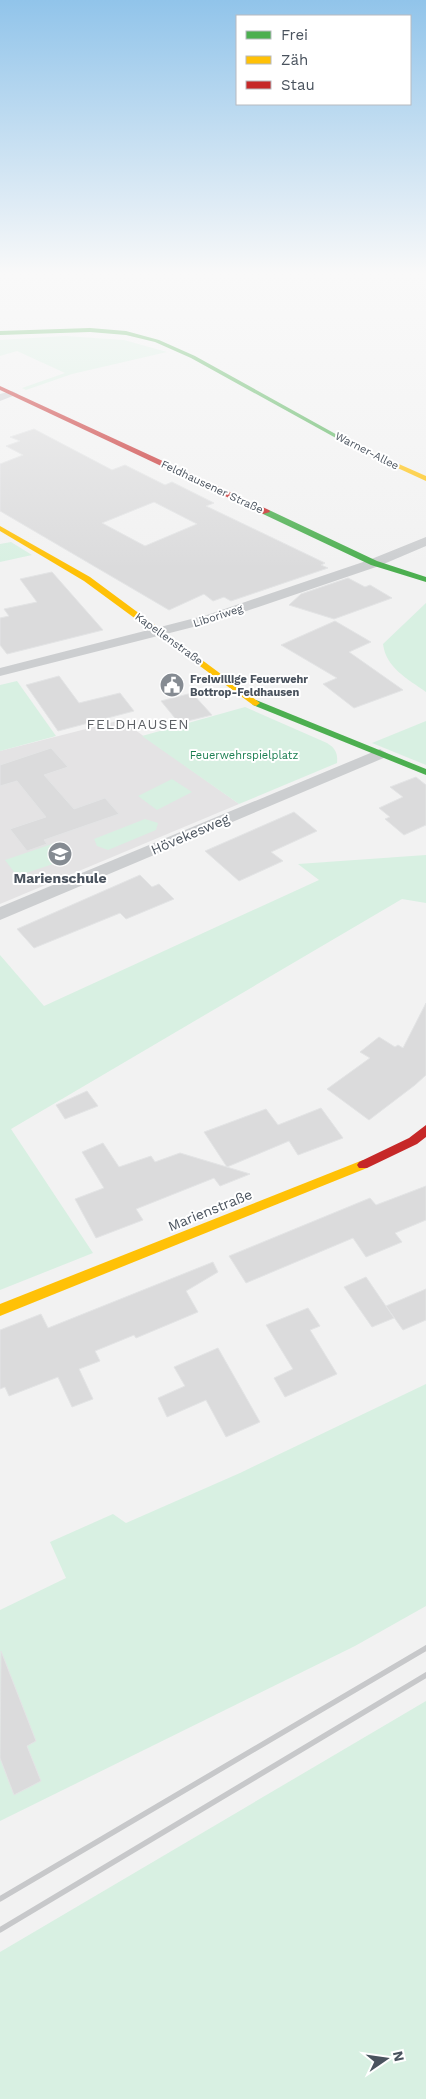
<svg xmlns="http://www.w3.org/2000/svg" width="426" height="2099" font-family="'Work Sans',sans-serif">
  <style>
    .education { fill: #e4e3e4 }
    .green { fill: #d8f0e2 }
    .building { fill: #dbdbdc; stroke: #e3e4e5; fill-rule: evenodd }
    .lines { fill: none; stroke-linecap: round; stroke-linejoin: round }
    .street { fill: #ccced0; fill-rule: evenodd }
    .fast { fill: #4caf50; fill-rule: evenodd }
    .slow { fill: #ffc107; fill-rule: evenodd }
    .jam { fill: #c62828; fill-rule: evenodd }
    .rail { stroke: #c7c8ca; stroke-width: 5.5 }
    .labels { text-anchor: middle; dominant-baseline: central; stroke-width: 4; stroke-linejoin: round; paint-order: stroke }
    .far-street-label { font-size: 11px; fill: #4a535e; stroke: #fff }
    .far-poi-label { font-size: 11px; font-weight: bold; fill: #4a535e; stroke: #fff; text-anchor: start }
    .far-park-label { font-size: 11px; fill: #1b7e51; stroke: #fff }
    .far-quarter-label { font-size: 14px; letter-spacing: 1px; fill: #5e6166; stroke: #fff }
    .street-label { font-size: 14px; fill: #4a535e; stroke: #fff }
    .poi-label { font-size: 14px; font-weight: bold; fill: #4a535e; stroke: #fff }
  </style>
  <rect width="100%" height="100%" fill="#f2f2f2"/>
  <polygon class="education" points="121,720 239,804 0,904 0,751"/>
  <g class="green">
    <polygon points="65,336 124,340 167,352 72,374 26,390 22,388 65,373 17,351 0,356 0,340"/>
    <polygon points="11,542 32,555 0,562 0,544"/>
    <path d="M426 603V692C408 679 386 668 383 644Z"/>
    <polygon points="17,681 56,736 0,751 0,685"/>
    <path d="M245 707 327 743C335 748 338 753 337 763L239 804 142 736Z"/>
    <polygon points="426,721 426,765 372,743"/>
    <polygon points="172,779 192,792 157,810 138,796"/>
    <polygon points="145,819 158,823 156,830 108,850 97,846 94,839"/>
    <polygon points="58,842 71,858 17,876 5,860"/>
    <polygon points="426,855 426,903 402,899 11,1129 93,1253 0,1290 0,955 44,1006 319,880 298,864"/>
    <polygon points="426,1384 426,1606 355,1646 0,1821 0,1610 66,1578 50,1542 113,1514 126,1523 240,1473"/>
    <polygon points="426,1701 426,2099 0,2099 0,1952"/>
  </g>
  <g class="building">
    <path d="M34 429 112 470 125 465 165 485 172 482 214 503 206 506 325 563 321 565 328 568 231 601 224 597 213 601 204 594 169 610 0 511V464L23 455 6 446 20 441 10 437ZM154 502 197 524 145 546 102 523Z"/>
    <polygon points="52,572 103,630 7,654 0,645 0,618 9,616 4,609 37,602 20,579"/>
    <polygon points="348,578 365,587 370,585 392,598 334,619 289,605 301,594"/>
    <polygon points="335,621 371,642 349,652 403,690 354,708 323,684 337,678 281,645"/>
    <polygon points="59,676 79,703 120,693 134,711 58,731 26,685"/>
    <polygon points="192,693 212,715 179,723 161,701"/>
    <polygon points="51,748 68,767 44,775 74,809 105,798 119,814 44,840 47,844 27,851 10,829 46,817 17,781 0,786 0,765"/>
    <polygon points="416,777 426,785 426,825 404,835 385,819 390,817 379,808 403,797 390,787"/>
    <polygon points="294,812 317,831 271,852 283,861 239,881 205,851"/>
    <polygon points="140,875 152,887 159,884 174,899 126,919 120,913 34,948 17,929"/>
    <polygon points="426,1003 426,1075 415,1085 369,1120 327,1089 370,1058 360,1052 379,1037 395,1047 398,1045 403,1048"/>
    <polygon points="87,1091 98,1106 65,1119 56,1105"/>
    <polygon points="321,1108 343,1138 298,1155 289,1141 227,1167 204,1132 266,1109 278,1125"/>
    <polygon points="103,1143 119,1167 151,1156 155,1162 180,1153 250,1174 220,1186 214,1178 136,1209 143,1220 96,1238 75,1199 104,1188 82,1152"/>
    <polygon points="426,1186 426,1220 395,1233 402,1242 366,1257 353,1238 246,1283 229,1256 370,1198 376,1205"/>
    <polygon points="213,1262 218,1272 186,1291 198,1312 136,1338 134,1335 95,1351 100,1361 79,1369 93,1399 72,1407 58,1377 9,1396 5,1387 0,1389 0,1330 41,1314 48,1328"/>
    <polygon points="366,1277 394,1318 372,1327 344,1287"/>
    <polygon points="426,1289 426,1320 403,1330 386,1306"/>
    <polygon points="308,1308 320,1326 310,1330 337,1374 285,1397 274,1378 293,1369 266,1325"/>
    <polygon points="218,1348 260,1422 226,1437 206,1400 167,1417 158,1398 185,1386 174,1367"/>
    <polygon points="1,1651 36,1741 27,1746 41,1781 14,1795 0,1758"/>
  </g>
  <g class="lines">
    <g class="street">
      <polygon points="12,391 18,394 0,401 0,394"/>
      <polygon points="426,537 426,546 379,566 217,621 0,676 0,668 207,615 369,560"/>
      <polygon points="380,749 388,754 386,757 0,920 0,907"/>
    </g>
    <g class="fast">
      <polygon points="90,328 126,331 159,340 195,356 359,447 354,448 191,358 155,342 126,335 90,332 0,335 0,331"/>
      <polygon points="263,510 269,510 377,561 426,577 426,582 371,565 263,514"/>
      <polygon points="256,700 426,769 426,775 253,705 252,703"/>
    </g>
    <g class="slow">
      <polygon points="354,446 358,446 426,476 426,481 354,448"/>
      <polygon points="0,526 90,577 260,703 256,706 253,705 84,581 0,531"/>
      <polygon points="363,1160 367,1162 369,1165 367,1168 0,1316 0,1304"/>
    </g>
    <g class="jam">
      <polygon points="0,386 269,510 270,512 263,514 0,390"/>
      <polygon points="426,1125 426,1137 417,1144 367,1168 359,1168 357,1165 359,1162 409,1138"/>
    </g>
    <g class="rail">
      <polyline points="0,1899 426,1648"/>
      <polyline points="0,1930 426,1675"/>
    </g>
  </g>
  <linearGradient id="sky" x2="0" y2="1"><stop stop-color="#91c4ea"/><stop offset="0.48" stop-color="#f9f9f9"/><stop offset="1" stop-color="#f9f9f9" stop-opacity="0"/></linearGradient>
  <rect width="426" height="569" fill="url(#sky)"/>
  <defs>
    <symbol id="civic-disc" viewBox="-11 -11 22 22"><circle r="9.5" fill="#858b92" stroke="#fff"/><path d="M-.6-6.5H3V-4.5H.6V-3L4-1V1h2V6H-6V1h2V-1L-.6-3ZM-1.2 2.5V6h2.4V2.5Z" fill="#fff"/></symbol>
    <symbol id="school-disc" viewBox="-11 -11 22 22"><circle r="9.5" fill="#858b92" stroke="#fff"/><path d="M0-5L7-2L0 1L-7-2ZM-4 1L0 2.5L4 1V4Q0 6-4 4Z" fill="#fff"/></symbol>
  </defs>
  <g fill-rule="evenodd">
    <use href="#civic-disc" x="158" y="671" width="28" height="28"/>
    <use href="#school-disc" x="46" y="840" width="28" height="28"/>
  </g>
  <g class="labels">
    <g class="far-street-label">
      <text transform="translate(367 451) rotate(27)">Warner-Allee</text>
      <text transform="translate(212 487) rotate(25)">Feldhausener Straße</text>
      <text transform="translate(218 616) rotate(-18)">Liboriweg</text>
      <text transform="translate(169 639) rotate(36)">Kapellenstraße</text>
    </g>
    <g class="far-poi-label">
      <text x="190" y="679">Freiwillige Feuerwehr<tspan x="190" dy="13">Bottrop-Feldhausen</tspan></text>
    </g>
    <g class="far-park-label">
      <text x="244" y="755">Feuerwehrspielplatz</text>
    </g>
    <g class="far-quarter-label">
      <text x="138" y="724">FELDHAUSEN</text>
    </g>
    <g class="street-label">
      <text transform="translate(190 834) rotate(-23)">Hövekesweg</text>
      <text transform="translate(210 1210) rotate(-22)">Marienstraße</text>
    </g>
    <g class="poi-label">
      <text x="60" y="878">Marienschule</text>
    </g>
  </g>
  <rect x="236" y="15" width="175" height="90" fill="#ffffff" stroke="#b7babf"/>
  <rect x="246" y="31" width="25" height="8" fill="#4caf50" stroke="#b7babf"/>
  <text x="281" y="40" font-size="15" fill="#4a535e">Frei</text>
  <rect x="246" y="56" width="25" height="8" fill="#ffc107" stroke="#b7babf"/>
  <text x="281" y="65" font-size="15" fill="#4a535e">Zäh</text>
  <rect x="246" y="81" width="25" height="8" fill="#c62828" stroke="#b7babf"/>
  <text x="281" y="90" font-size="15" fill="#4a535e">Stau</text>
  <g transform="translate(386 2059) rotate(77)" stroke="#ffffff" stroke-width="4" paint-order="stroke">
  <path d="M0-4L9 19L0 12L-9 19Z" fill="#4a535e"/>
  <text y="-8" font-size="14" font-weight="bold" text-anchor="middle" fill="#4a535e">N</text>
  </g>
</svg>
